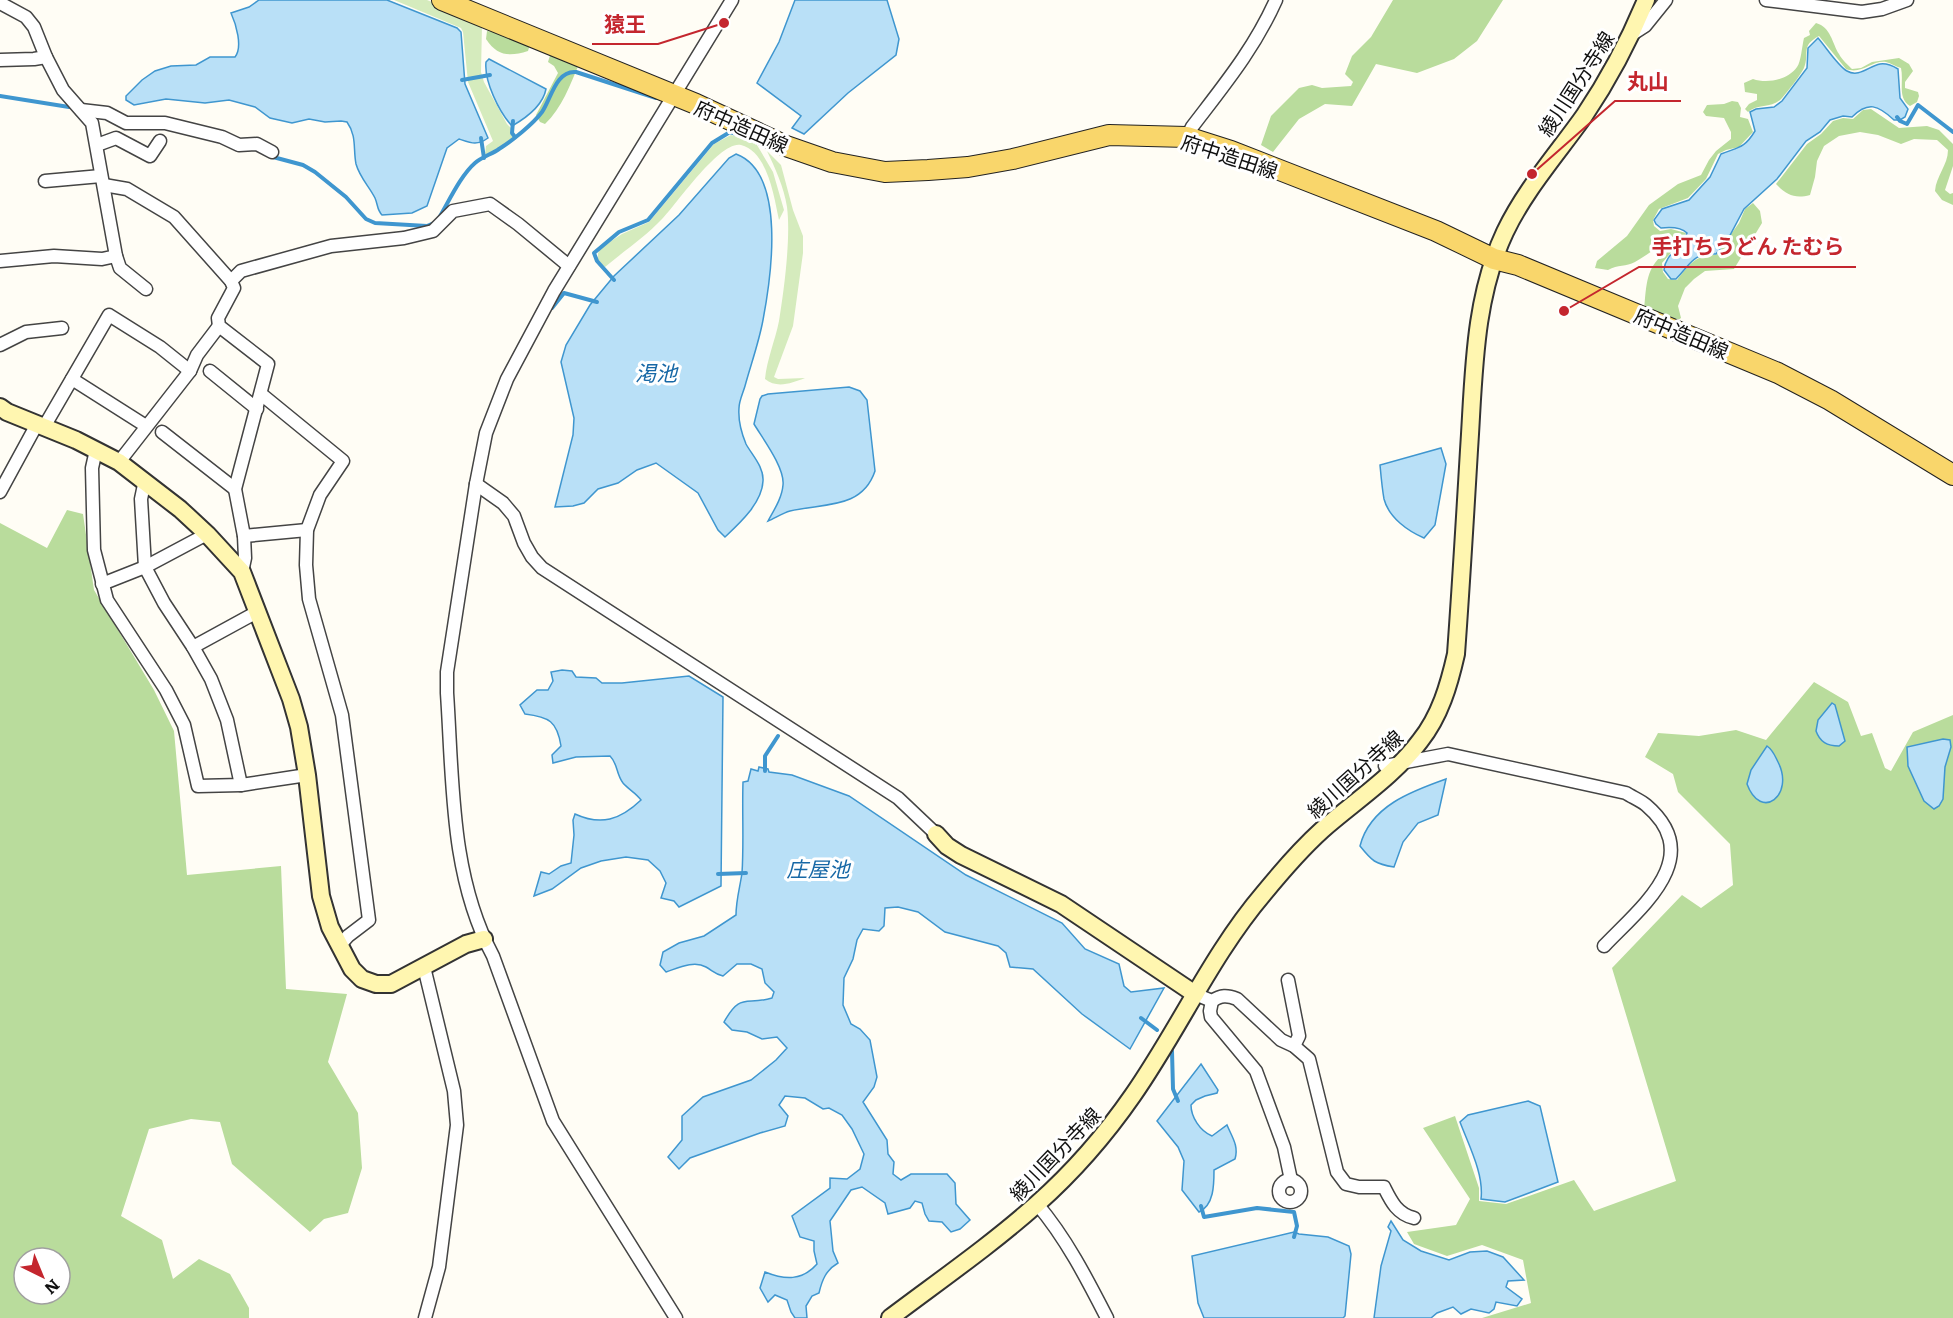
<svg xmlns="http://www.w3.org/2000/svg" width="1953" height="1318" font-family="Literata,'Noto Sans JP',serif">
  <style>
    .green { fill: #d5ebbd }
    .forest { fill: #b9dc9c; fill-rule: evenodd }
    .water { fill: #b9e0f7; stroke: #3f96cf; stroke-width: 1.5 }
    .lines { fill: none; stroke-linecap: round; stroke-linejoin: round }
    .stream { stroke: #3f96cf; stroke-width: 4 }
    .street-casing { stroke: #444; stroke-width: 15 }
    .secondary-casing { stroke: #333; stroke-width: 20 }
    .primary-casing { stroke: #222; stroke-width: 22 }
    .street { stroke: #fff; stroke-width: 12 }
    .secondary { stroke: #fff6b0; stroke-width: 16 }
    .primary { stroke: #f9d66b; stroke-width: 20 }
    .labels { text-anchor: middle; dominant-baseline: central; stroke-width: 6; stroke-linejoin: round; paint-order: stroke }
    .street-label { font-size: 20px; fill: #111; stroke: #fff }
    .water-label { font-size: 21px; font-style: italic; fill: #1768a6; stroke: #fff }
    .leader { fill: none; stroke: #c4262e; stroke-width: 2 }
    .callout-dot { fill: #c4262e; stroke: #fff; stroke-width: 2 }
    .callout-label { font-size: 21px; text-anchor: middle; font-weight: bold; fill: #c4262e; stroke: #fff; stroke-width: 6; stroke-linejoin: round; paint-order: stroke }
  </style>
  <rect width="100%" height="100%" fill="#fffdf5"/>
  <g class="green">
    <polygon points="394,0 427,0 476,20 482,25 481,72 484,82 507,124 511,128 510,133 513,137 505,144 485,155 486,146 493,141 468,82 463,32 461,28"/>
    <path d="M731 135 743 138 757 145 773 172 784 210 779 220C774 197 768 152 741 145 720 140 676 205 662 219 645 237 624 251 605 267L598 260V253L602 247 622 234 649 222 714 144Z"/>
    <path d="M767 151 781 165 793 210 803 236V253L793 326 774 377 778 379 805 378C792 383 777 389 765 379 767 359 775 341 779 321 784 290 791 238 787 207 784 187 775 168 767 151Z"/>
  </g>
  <g class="forest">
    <polygon points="1393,0 1503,0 1477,41 1454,59 1417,73 1376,64 1352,106 1325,104 1299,119 1273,152 1261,145 1271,116 1299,88 1312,85 1322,88 1351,86 1353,82 1345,74 1352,56 1371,37"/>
    <path d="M1816 23C1831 27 1832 43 1839 54 1842 60 1848 65 1852 69L1861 68 1872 62 1899 58 1909 64 1913 71 1905 82V88L1918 92 1919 96 1917 102 1910 106C1897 98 1904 82 1901 68 1896 67 1891 63 1886 62 1872 60 1862 75 1846 69L1819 36C1800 46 1810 53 1804 68 1800 76 1788 91 1782 98 1772 109 1758 103 1748 112L1745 109 1749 104 1757 100V94L1745 92 1744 83 1753 79C1767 84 1788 80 1797 67 1801 62 1802 46 1804 38L1810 35 1809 31Z"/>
    <path d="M487 31 506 34 530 44 528 51C509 57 497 56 486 39Z"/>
    <path d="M551 52 579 64C570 85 562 108 545 124L540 122 536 115 558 73 554 66 548 62Z"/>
    <path d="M1732 101 1738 102 1741 108 1740 117 1748 119 1753 132 1739 147 1726 150 1718 154 1706 179 1688 198 1659 209 1653 220 1654 226 1660 231 1671 229 1686 233 1684 238 1662 263 1663 272 1668 279 1677 280C1690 264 1695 255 1716 255L1739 223 1745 209 1753 203 1760 211 1762 223 1734 269 1705 271 1694 279 1685 288 1678 306 1681 318 1672 324 1644 312C1647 272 1647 264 1681 240L1682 237 1681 234C1664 241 1651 253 1635 262 1626 267 1618 264 1608 270L1595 268 1597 261 1627 236 1649 205 1678 184 1701 175 1709 160 1716 151 1731 139V132L1724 118 1706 116 1703 112 1707 105 1724 104Z"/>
    <path d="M1871 109 1899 128 1927 126 1939 130 1953 144V166L1945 190 1950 194 1953 193V205L1942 200 1935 191C1936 176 1948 165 1948 150L1937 140 1914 139 1901 144 1878 135 1860 132 1839 136 1824 146 1817 161 1815 177 1810 195C1795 199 1786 195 1776 184L1807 144 1821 134 1833 121 1843 118 1853 119 1863 110Z"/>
    <path d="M67 510 83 514 94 590 154 690 174 731 187 875 281 866 286 989 347 994 328 1062 358 1113 362 1168 348 1213 324 1219 310 1232 232 1164 220 1122 191 1119 149 1129 121 1216 162 1240 173 1279 199 1259 230 1274 249 1308V1318H0V523L47 548ZM24 1258H60V1294H24Z"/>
    <path d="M1814 682 1848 702 1861 736 1872 733 1885 768 1891 771 1913 732 1953 715V1318H1482L1531 1303 1523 1260 1482 1245 1447 1256 1414 1244 1407 1232 1456 1225 1470 1199 1423 1128 1455 1116 1479 1188V1201L1506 1204 1574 1180 1594 1211 1676 1181 1612 968 1682 895 1701 908 1733 885 1730 844 1678 792 1673 774 1645 757 1658 733 1699 736 1736 730 1766 740ZM1951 747 1945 767 1943 783 1907 748Z"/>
  </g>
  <g class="water">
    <path d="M259 0H387L457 28 461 32 465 84 488 138C477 146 471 143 459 139L447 148 427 206 412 213 382 215C377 210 378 205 375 198 369 186 360 178 356 164 353 149 357 136 347 122L341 121 325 122 309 119 292 123 270 118 255 107 229 100 205 103 166 99 134 105 126 100V96L142 80 155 71 171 66 196 65 210 57H235C243 47 236 24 231 13L249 7Z"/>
    <polygon points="795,0 887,0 899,39 896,55 848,93 804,134 792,128 801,116 757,83 779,42"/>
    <path d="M1818 38C1826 47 1838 66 1847 71 1859 78 1869 66 1880 64 1886 63 1893 66 1898 69L1900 98 1908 109 1905 117 1900 120H1894C1878 105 1868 101 1852 117L1843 116 1830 120 1820 132 1806 141 1777 179 1744 209 1728 239 1716 254C1692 253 1691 264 1676 279H1671L1664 270C1665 253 1683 248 1687 233 1681 227 1670 227 1661 228L1656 224 1654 220 1662 209 1689 200 1710 177 1721 154C1738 147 1744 149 1755 131L1750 112 1756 109 1774 107 1782 101 1807 68 1808 48Z"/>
    <path d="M489 59 546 89C543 105 526 118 512 126 499 112 484 81 486 62Z"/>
    <path d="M736 154C787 173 771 278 763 320 759 342 751 364 745 386 743 393 739 401 739 408 738 421 741 432 746 444 752 455 764 467 763 481 762 503 740 523 725 537L718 530 698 493 656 463 637 470 618 483 598 489 584 503 573 506 555 507 573 435 574 418 561 362 566 345 590 305 614 276 679 215 729 158Z"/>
    <path d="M849 387 860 391 867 400 875 471C862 510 822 503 790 511 783 513 775 518 768 521 774 510 782 498 783 485 785 468 763 439 754 424L760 399 762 396 768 394Z"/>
    <path d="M1441 448 1446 464 1435 525 1424 538C1408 531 1389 518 1384 499 1382 488 1381 476 1380 465Z"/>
    <path d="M562 670 572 671 576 677 596 678 602 683H622L689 676 723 697 721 886 679 907 674 901 661 898 666 883 660 871 648 860 626 857 601 861 581 868 552 889 534 896 541 872 549 874 561 866 571 863 574 835 573 820 575 814C601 826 620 820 641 800 636 793 628 789 623 783 616 774 618 764 610 756L576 757 553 763 552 755 561 746C557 721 549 717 525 714L520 705 537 690H548L553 681 551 672Z"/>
    <path d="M1832 703 1835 705 1845 741 1839 746C1827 746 1820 742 1816 731L1818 720Z"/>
    <polygon points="1943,739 1950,740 1951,747 1945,767 1943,799 1939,806 1934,809 1924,801 1908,766 1907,747"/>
    <path d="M1767 746C1773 750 1775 756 1778 762 1795 795 1761 822 1747 784L1751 770Z"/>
    <path d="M759 767 768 769 769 772 792 775 849 796 966 875 1062 923 1085 949 1119 964 1124 986 1131 992 1164 988 1130 1049 1082 1014 1033 969 1010 967 1006 953 998 946 945 932 918 912 898 907 885 908 884 926 879 931 863 929 857 940 853 959 844 978 843 1005 851 1024 860 1029 870 1040 877 1077 874 1087 863 1102 887 1140 888 1154 894 1162 893 1174 901 1180 911 1174H947L955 1183 956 1204 970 1220 960 1229 951 1232 942 1222 929 1221 925 1214 922 1203 915 1201 910 1208 888 1214 885 1203 862 1187 851 1190 830 1221 833 1251 838 1263C826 1270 822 1280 819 1293L812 1296 806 1306 807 1318H795L791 1312 787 1300 775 1295 768 1302 760 1288 765 1272C785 1280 802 1281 817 1264L814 1251V1241L800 1237 792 1216 830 1188V1178L847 1179 860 1169 864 1154 852 1129 842 1115 829 1108 823 1109 805 1098 785 1096 779 1105 788 1116 785 1126 760 1133 690 1158 679 1169 668 1157 682 1140V1116L703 1097 751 1080 776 1060 787 1048 777 1037 762 1039 747 1032 732 1030 724 1022C741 992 745 1006 772 998L774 992 765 983 762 969 751 964H737L723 976C715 974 713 971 706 967 694 960 678 968 666 972L660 965 663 952 679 943 704 936 736 915C736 900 740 887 742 873 744 843 742 812 743 782L748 781 751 769 758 771Z"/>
    <path d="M1446 779 1438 815 1418 823 1403 842 1394 867C1375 864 1372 861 1360 846 1370 806 1412 791 1446 779Z"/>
    <path d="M1201 1064 1218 1090 1217 1093 1205 1096 1196 1100 1191 1105C1191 1117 1200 1131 1212 1136L1227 1125C1232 1137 1239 1146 1235 1159L1214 1170C1214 1185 1214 1205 1199 1212L1182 1190 1184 1161 1178 1147 1157 1121Z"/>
    <path d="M1528 1101 1540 1106 1558 1182 1505 1202 1481 1199C1484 1174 1469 1146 1460 1122L1468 1115Z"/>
    <polygon points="1391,1221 1403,1240 1421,1251 1449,1260 1470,1252 1487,1251 1503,1257 1524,1280 1508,1281 1506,1287 1522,1299 1517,1306 1496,1302 1494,1309 1489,1313 1471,1309 1461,1314 1453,1307 1437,1313 1431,1318 1374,1318 1381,1266 1391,1231 1388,1227"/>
    <polygon points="1294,1232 1299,1234 1328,1237 1349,1246 1351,1254 1345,1316 1343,1318 1204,1318 1198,1303 1192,1256"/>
  </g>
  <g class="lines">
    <g class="stream">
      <polyline points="462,80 490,75"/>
      <polyline points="0,96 69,107"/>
      <polyline points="1897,117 1900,121 1907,124 1918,105 1953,132"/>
      <polyline points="513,121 512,133 515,137"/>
      <polyline points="481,138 484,158"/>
      <polyline points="273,157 303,165 315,172 346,197 366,219 375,223 427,226 434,223"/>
      <path d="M439 218C449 201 461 175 475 163 482 157 492 154 499 149 512 141 533 124 542 112 551 99 556 70 576 72L656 98"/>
      <polyline points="614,280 597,261 594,253 619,232 648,220 712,143 730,132 746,137"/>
      <polyline points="552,308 564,293 597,302"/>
      <polyline points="765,771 765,756 778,736"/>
      <polyline points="718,874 746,873"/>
      <polyline points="1141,1018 1157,1030"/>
      <polyline points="1172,1051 1173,1089 1178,1101"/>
      <polyline points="1201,1206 1204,1217 1257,1208 1294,1212 1297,1226 1294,1237"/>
    </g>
    <defs>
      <g id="street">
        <polyline points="1766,0 1862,12 1882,9 1907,0"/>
        <polyline points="0,3 26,17 34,27 46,57 63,90 92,123 116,256 102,259 54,256 0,261"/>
        <polyline points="1631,35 1645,26 1666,0"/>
        <polyline points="0,60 34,59 46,57"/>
        <polyline points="81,110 107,113 126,123 165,123 222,137 239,145 257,144 272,152"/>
        <path d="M1187 137 1192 127C1224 85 1254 49 1276 0"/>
        <polyline points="97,145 116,138 150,156 160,141"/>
        <polyline points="45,181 101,176"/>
        <polyline points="104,185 127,189 174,217 231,281 234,288 218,318 219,326 268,364 235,489 244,536 245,558 242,572"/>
        <polyline points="116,256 120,268 146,289"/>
        <polyline points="231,281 241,271 331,246 404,238 433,231 453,211 490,204 518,224 569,266"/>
        <polyline points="0,345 26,332 62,328"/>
        <polyline points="210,371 257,409"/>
        <polyline points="72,379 146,426"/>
        <polyline points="261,394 343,461 320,495 307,530 306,565 309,599 342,715 369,920 348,936 340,945"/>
        <polyline points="44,427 109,315 160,347 190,371"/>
        <polyline points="162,432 235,489"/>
        <polyline points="96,450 92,468 94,550 107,600 166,690 184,725 198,786 241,785 307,775"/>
        <polyline points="119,462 190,371 197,355 219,326"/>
        <polyline points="145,480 141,499 145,567 164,603 193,647 211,679 227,720 241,785"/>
        <polyline points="476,484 503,503 514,516 524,543 532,557 542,568 898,798 936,834"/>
        <polyline points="0,492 37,424"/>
        <polyline points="244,536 307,530"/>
        <polyline points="102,584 145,567 207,534"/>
        <polyline points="193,647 257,612"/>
        <path d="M1385 766 1448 754 1626 793C1632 797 1640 800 1646 805 1707 857 1641 907 1604 946"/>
        <polyline points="424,967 454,1091 457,1125 439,1267 425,1318"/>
        <polyline points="1288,980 1299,1036 1294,1046"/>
        <path d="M1195 994 1212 1001C1221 995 1227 995 1237 999L1281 1040 1294 1046 1309 1059 1337 1172 1346 1184 1359 1187H1384C1391 1201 1397 1214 1414 1218"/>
        <polyline points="1212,1001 1210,1011 1211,1017 1256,1071 1284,1147 1291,1180"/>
        <circle cx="1290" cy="1191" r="11"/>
        <path d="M1037 1204C1066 1238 1087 1279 1107 1318"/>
        <path d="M676 1318 553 1121 493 956C450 876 453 781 447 693V672L476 484 486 433 507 379 554 291 732 0"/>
      </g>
      <g id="secondary">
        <polyline points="0,407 7,412 76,440 119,462 180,509 207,534 242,572 291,699 299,727 307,775 321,896 330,927 352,969 362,979 376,984 391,984 466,944 484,939"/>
        <polyline points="936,834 947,846 961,855 1061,904 1195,994"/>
        <path d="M890 1318C939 1281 991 1245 1037 1204 1073 1172 1106 1134 1133 1095 1179 1029 1212 954 1264 893 1282 871 1301 849 1322 830 1355 801 1394 776 1420 741 1440 716 1449 685 1456 654 1461 586 1465 518 1469 450 1474 377 1473 300 1505 232 1525 190 1557 154 1584 116 1609 79 1629 41 1646 0"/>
      </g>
      <polyline id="primary" points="442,0 696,104 786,146 832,162 885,172 928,170 968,167 1013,159 1109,135 1187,137 1231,151 1436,231 1494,259 1518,265 1778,373 1830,400 1953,475"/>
    </defs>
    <use href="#street" class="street-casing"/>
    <use href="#secondary" class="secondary-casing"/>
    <use href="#primary" class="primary-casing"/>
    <use href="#street" class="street"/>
    <use href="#secondary" class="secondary"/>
    <use href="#primary" class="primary"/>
  </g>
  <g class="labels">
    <g class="street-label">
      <text transform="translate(1575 83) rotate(-57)">綾川国分寺線</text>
      <text transform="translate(742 125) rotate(24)">府中造田線</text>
      <text transform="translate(1230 155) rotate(18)">府中造田線</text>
      <text transform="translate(1682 332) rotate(23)">府中造田線</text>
      <text transform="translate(1354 773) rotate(-42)">綾川国分寺線</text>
      <text transform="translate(1054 1153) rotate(-46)">綾川国分寺線</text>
    </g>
    <g class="water-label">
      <text x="656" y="371">渇池</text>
      <text x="818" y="867">庄屋池</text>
    </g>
  </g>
  <path class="leader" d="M724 23L658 44H592M1532 174L1615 101H1681M1564 311L1639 267H1856"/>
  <g class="callout-dot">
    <circle cx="724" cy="23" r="6"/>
    <circle cx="1532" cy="174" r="6"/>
    <circle cx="1564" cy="311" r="6"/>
  </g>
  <g class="callout-label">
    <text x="625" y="32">猿王</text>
    <text x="1648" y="89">丸山</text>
    <text x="1748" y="254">手打ちうどん たむら</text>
  </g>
  <g transform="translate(42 1276) rotate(137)"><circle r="28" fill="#ffffff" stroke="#a0a0a0" stroke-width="1.5"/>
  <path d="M0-4.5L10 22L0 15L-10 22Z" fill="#c4262e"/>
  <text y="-9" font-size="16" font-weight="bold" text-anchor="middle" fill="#111111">N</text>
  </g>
</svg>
